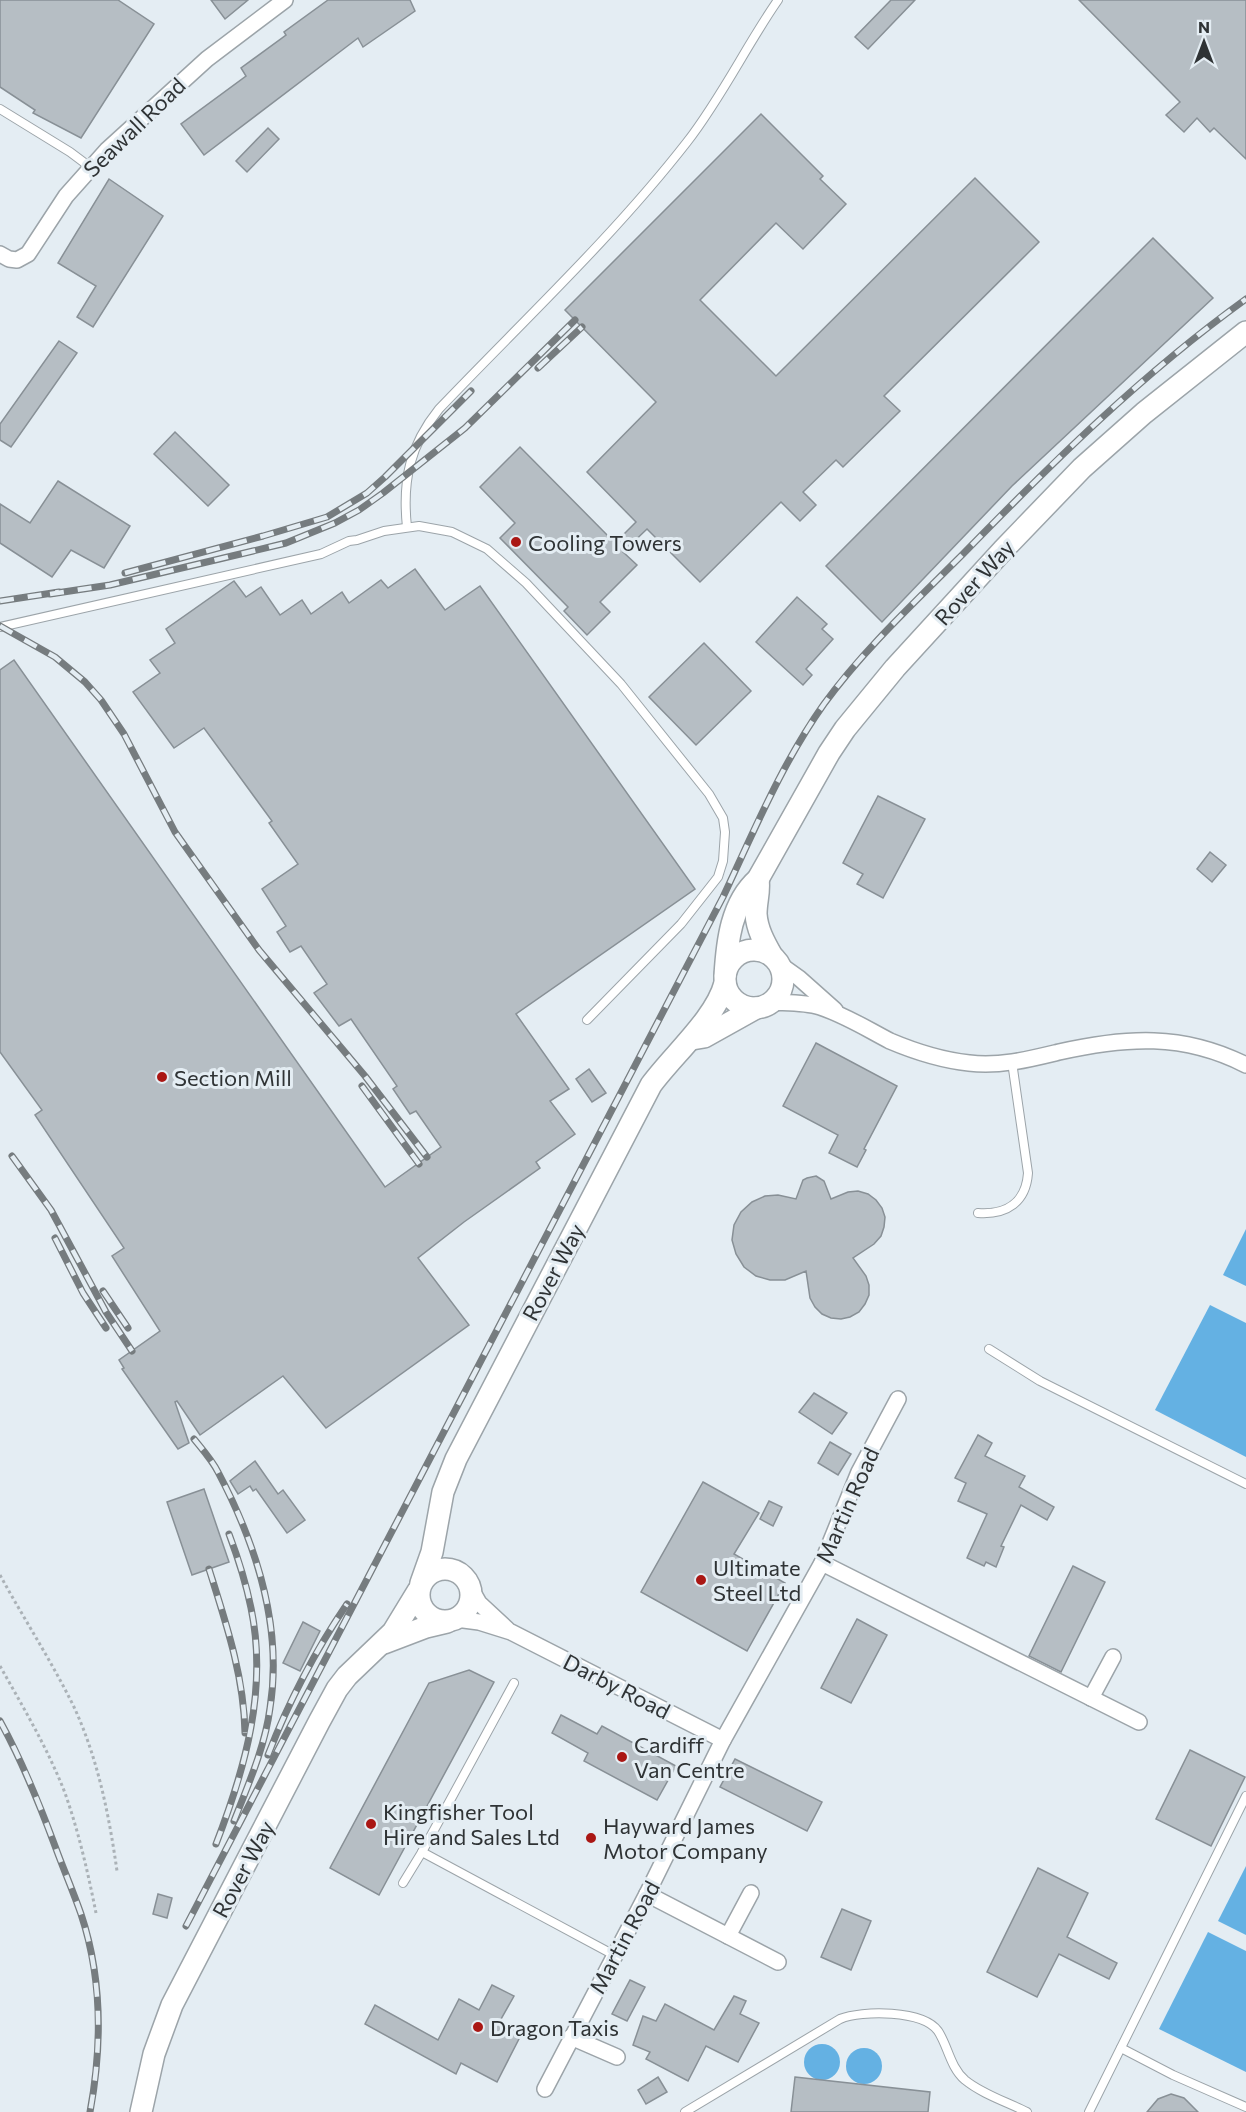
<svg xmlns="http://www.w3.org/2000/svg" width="1246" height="2112" font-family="Commissioner,sans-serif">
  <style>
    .water { fill: #64b1e3 }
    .building { fill: #b6bec4; stroke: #889096; stroke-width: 1.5 }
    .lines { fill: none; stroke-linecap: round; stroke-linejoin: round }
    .lane-casing { stroke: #9ca4a9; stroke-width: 10 }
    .street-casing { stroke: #9ca4a9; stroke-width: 18 }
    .secondary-casing { stroke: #9ca4a9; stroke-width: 24 }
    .path { stroke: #abb2b7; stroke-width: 3; stroke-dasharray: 3 3; stroke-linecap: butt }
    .lane { stroke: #fff; stroke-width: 8 }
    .street { stroke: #fff; stroke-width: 15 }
    .secondary { stroke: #fff; stroke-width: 21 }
    .rail-casing { stroke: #767c7f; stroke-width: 7 }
    .rail { stroke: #e4edf3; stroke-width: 4.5; stroke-dasharray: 14; stroke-linecap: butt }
    .poi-dot { fill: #aa1714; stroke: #e4edf3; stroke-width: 2 }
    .labels { text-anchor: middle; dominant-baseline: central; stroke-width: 6; stroke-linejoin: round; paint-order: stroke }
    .street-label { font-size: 22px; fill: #2f3335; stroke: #e4edf3 }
    .poi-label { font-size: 22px; fill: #2f3335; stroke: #e4edf3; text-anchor: start }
  </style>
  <rect width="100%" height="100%" fill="#e4edf3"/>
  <g class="water">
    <polygon points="1246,1229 1246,1286 1223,1275"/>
    <polygon points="1210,1305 1246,1323 1246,1457 1155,1410"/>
    <polygon points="1246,1866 1246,1935 1218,1921"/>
    <polygon points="1208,1932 1246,1951 1246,2072 1159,2029"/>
    <circle cx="822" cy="2062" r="18"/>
    <circle cx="864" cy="2066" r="18"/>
  </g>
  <g class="building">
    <polygon points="0,0 118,0 154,24 81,138 33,113 35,110 0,87"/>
    <polygon points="211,0 248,0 225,19"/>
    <polygon points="328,0 410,0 415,11 363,47 358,38 204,155 181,124 246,76 241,68 286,35 284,32"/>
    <polygon points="891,0 915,0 868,49 855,37"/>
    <polygon points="1079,0 1246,0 1246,159 1214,128 1210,132 1197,118 1184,132 1166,115 1180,102"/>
    <polygon points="761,114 823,176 820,179 846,204 803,249 776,223 700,300 776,376 975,178 1039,242 884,396 900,411 843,467 836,460 803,492 816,505 800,521 781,502 700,582 647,529 623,552 637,565 600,602 610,612 587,635 564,611 568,607 500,538 515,523 480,487 520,447 615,543 636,522 587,472 656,402 565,310"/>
    <polygon points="268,128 279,139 247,172 236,161"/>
    <polygon points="109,179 163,216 93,327 77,317 96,286 58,263"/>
    <polygon points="1153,238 1213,298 1012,486 882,622 826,566"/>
    <polygon points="59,341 77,353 11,447 0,440 0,424"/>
    <polygon points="175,432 229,485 208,506 154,454"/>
    <polygon points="58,481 130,526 104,568 71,550 52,577 0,543 0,504 30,523"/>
    <polygon points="415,569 445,610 480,586 695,889 516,1014 569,1089 550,1101 575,1134 536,1162 540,1168 464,1222 418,1258 469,1325 326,1428 283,1376 200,1435 177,1401 175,1402 189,1443 178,1449 122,1369 124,1368 119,1360 160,1331 112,1256 124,1248 35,1115 42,1110 0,1052 0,670 14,660 385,1187 441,1147 416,1111 410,1114 393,1089 397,1086 351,1019 339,1026 314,993 327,984 301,946 290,952 277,932 286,926 262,889 298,864 269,823 272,821 204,728 174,748 133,692 160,673 150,660 175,643 166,629 234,581 246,597 261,587 280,615 302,600 311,614 342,592 349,603 381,580 388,588"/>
    <polygon points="797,597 827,624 822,629 833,639 806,669 812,675 803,685 756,642"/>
    <polygon points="704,643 751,691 696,745 649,697"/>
    <polygon points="878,796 925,819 883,898 857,884 863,874 843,863"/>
    <polygon points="1210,852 1226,865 1212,882 1197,869"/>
    <polygon points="816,1043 897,1086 864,1149 866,1150 857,1167 829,1153 838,1135 783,1106"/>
    <polygon points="589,1069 606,1093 592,1102 576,1079"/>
    <polygon points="816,1176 824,1181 831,1199 848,1192 858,1191 868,1194 876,1200 882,1208 885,1217 884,1227 881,1236 874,1244 853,1258 866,1276 869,1285 869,1295 865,1304 859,1312 850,1317 841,1319 831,1318 822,1314 815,1307 810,1298 806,1271 785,1280 770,1280 756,1276 744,1267 736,1254 732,1240 734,1225 741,1212 752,1202 765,1196 778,1195 796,1199 803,1180 807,1178"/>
    <polygon points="814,1393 847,1413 832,1434 799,1412"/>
    <polygon points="978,1435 992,1443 985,1456 1025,1476 1019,1487 1054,1507 1047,1520 1021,1505 1001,1546 1004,1547 996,1567 986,1562 984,1566 967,1558 987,1514 958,1501 966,1483 955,1478"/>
    <polygon points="830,1442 851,1454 838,1475 818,1463"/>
    <polygon points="255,1461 278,1494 283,1490 305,1520 287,1533 256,1489 253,1491 250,1486 238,1494 230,1481"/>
    <polygon points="703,1482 759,1513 734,1554 785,1583 747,1651 641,1592"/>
    <polygon points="204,1489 229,1562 192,1575 167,1502"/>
    <polygon points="769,1501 782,1507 773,1526 760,1519"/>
    <polygon points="1073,1566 1105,1582 1061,1672 1029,1656"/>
    <polygon points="857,1619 887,1635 851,1703 821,1688"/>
    <polygon points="303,1622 320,1631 300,1671 283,1663"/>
    <polygon points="469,1670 494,1682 379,1895 330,1868 429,1683"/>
    <polygon points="561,1715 597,1734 602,1726 676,1766 657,1800 584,1761 588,1753 552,1733"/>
    <polygon points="1190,1750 1245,1777 1211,1846 1156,1819"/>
    <polygon points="735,1759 822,1802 807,1831 720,1787"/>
    <polygon points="1038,1868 1088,1893 1067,1937 1117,1963 1109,1979 1059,1954 1037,1997 987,1972"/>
    <polygon points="158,1894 172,1898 167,1918 153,1914"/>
    <polygon points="842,1909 871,1921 851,1970 821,1957"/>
    <polygon points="630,1980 645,1987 627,2021 612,2014"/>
    <polygon points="492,1985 514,1996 500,2021 522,2033 497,2082 461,2063 456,2074 365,2024 375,2005 438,2040 459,1999 479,2010"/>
    <polygon points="734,1996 746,2001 740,2014 759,2023 738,2062 706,2046 688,2081 646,2059 650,2052 633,2045 643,2016 656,2021 665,2004 714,2030"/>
    <polygon points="658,2077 667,2092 646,2104 638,2090"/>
    <polygon points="795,2077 930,2092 928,2112 791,2112"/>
    <polygon points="1171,2094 1184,2098 1198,2112 1147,2112 1158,2099"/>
  </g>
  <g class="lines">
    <defs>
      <g id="lane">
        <polyline points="0,109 70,152 90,167"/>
        <path d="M407 527C402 480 410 445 439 409 523 321 613 237 687 142 722 97 746 46 778 0"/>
        <polyline points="0,627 321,554 349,541 357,540 384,531 419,526 452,532 487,549 526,583 621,684 709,794 723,818 725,832 723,861 718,877 681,924 587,1020"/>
        <path d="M978 1213C1007 1215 1026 1202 1028 1173L1012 1062"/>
        <polyline points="989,1349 1040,1381 1246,1484"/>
        <polyline points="514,1683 422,1852 614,1955"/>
        <polyline points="403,1883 422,1852"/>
        <polyline points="1121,2048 1173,2075 1246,2107"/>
        <path d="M685 2112 840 2019C862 2010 923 2010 938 2031 948 2046 950 2067 965 2080 982 2094 1007 2102 1027 2112"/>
        <polyline points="1089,2112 1246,1796"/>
      </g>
      <g id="street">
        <polyline points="0,254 9,259 17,260 28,254 66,196 107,150 207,59 285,0"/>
        <polyline points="778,963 799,978 835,1010"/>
        <path d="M770 1002C787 1003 805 1002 820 1007 845 1015 867 1029 890 1041 916 1052 941 1060 969 1063 999 1067 1030 1059 1059 1052 1126 1037 1183 1033 1246 1065"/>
        <polyline points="822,1563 1139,1722"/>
        <polyline points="471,1589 479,1603 507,1629"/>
        <polyline points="456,1619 479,1622 511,1632 723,1740"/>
        <polyline points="1091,1698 1113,1657"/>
        <polyline points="647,1894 778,1962"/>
        <polyline points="728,1936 751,1893"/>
        <polyline points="571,2037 617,2057"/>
        <polyline points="545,2089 647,1894 723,1740 822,1563 859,1472 898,1399"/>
      </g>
      <g id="secondary">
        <path d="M758 879C760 891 756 901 756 914 757 929 764 942 772 956"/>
        <circle cx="754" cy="979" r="29"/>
        <path d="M725 976C727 942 731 903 758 879L829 753 845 729 895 668 1003 550 1082 468 1144 413 1246 332"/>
        <polyline points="692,1039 704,1037 756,1008"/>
        <circle cx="445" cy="1595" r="26"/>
        <path d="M421 1583 432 1552 443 1492 456 1459 651 1085C673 1055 716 1018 725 983"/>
        <polyline points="384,1643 426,1627 447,1622"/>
        <polyline points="141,2112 154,2054 172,2005 319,1722 337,1689 347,1676 393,1632 418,1591"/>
      </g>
    </defs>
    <use href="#lane" class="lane-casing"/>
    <use href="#street" class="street-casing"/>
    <use href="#secondary" class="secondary-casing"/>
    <g class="path">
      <path d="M0 1575C24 1619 52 1662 74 1707 98 1759 109 1815 117 1871"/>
      <path d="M0 1666C23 1707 48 1749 65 1793 79 1833 88 1873 96 1913"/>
    </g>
    <use href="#lane" class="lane"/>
    <use href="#street" class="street"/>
    <use href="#secondary" class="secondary"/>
    <defs>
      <g id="rail">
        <polyline points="538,368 582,327"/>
        <polyline points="125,573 263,536 327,517 367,493 385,477 471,391"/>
        <polyline points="50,594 110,585 253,551 286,543 335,523 359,510 383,493 465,428 575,320"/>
        <polyline points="0,601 59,592"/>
        <polyline points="0,626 55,657 85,682 101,700 124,734 175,832 259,950 365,1076 427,1157"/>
        <polyline points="362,1086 419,1164"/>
        <polyline points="12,1156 51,1210 106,1312 132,1351"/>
        <polyline points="55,1238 83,1293 106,1328"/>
        <polyline points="103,1291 128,1328"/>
        <path d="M194 1439C202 1449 212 1460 218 1472 256 1544 283 1626 270 1708 265 1747 248 1785 234 1821"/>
        <path d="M209 1569C226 1623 244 1676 245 1733"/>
        <path d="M0 1721C22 1761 39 1803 55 1846 63 1868 73 1891 81 1914 102 1977 102 2047 90 2112"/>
        <path d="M268 1755C289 1701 315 1651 347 1604"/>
        <path d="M216 1844C245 1769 268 1689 251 1608 246 1583 238 1558 229 1534"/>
        <path d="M186 1926 723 897C754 831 782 763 824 704 864 649 915 602 963 554 1052 463 1142 374 1246 299"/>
      </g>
    </defs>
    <use href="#rail" class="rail-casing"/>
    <use href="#rail" class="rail"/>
  </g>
  <g class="poi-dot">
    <circle cx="516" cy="542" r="6"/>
    <circle cx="162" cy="1077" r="6"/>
    <circle cx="701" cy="1580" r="6"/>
    <circle cx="622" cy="1757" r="6"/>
    <circle cx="371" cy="1824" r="6"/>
    <circle cx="591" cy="1838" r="6"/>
    <circle cx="478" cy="2027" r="6"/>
  </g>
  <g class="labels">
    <g class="street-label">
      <text transform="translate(134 127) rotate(-44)">Seawall Road</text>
      <text transform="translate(974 582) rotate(-48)">Rover Way</text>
      <text transform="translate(553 1272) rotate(-62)">Rover Way</text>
      <text transform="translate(847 1505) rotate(-66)">Martin Road</text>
      <text transform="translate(617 1686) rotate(27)">Darby Road</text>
      <text transform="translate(243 1869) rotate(-62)">Rover Way</text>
      <text transform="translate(624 1937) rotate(-62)">Martin Road</text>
    </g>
    <g class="poi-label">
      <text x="528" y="542">Cooling Towers</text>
      <text x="174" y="1077">Section Mill</text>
      <text x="713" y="1567">Ultimate<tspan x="713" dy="25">Steel Ltd</tspan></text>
      <text x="634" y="1744">Cardiff<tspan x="634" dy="25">Van Centre</tspan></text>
      <text x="383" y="1811">Kingfisher Tool<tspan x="383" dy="25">Hire and Sales Ltd</tspan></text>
      <text x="603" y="1825">Hayward James<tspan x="603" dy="25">Motor Company</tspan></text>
      <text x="490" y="2027">Dragon Taxis</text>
    </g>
  </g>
  <g transform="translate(1204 42)" stroke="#e4edf3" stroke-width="4.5" paint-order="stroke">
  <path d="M0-4.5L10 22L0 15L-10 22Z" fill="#2f3335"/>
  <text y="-9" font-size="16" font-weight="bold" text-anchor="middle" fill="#2f3335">N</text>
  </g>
</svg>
